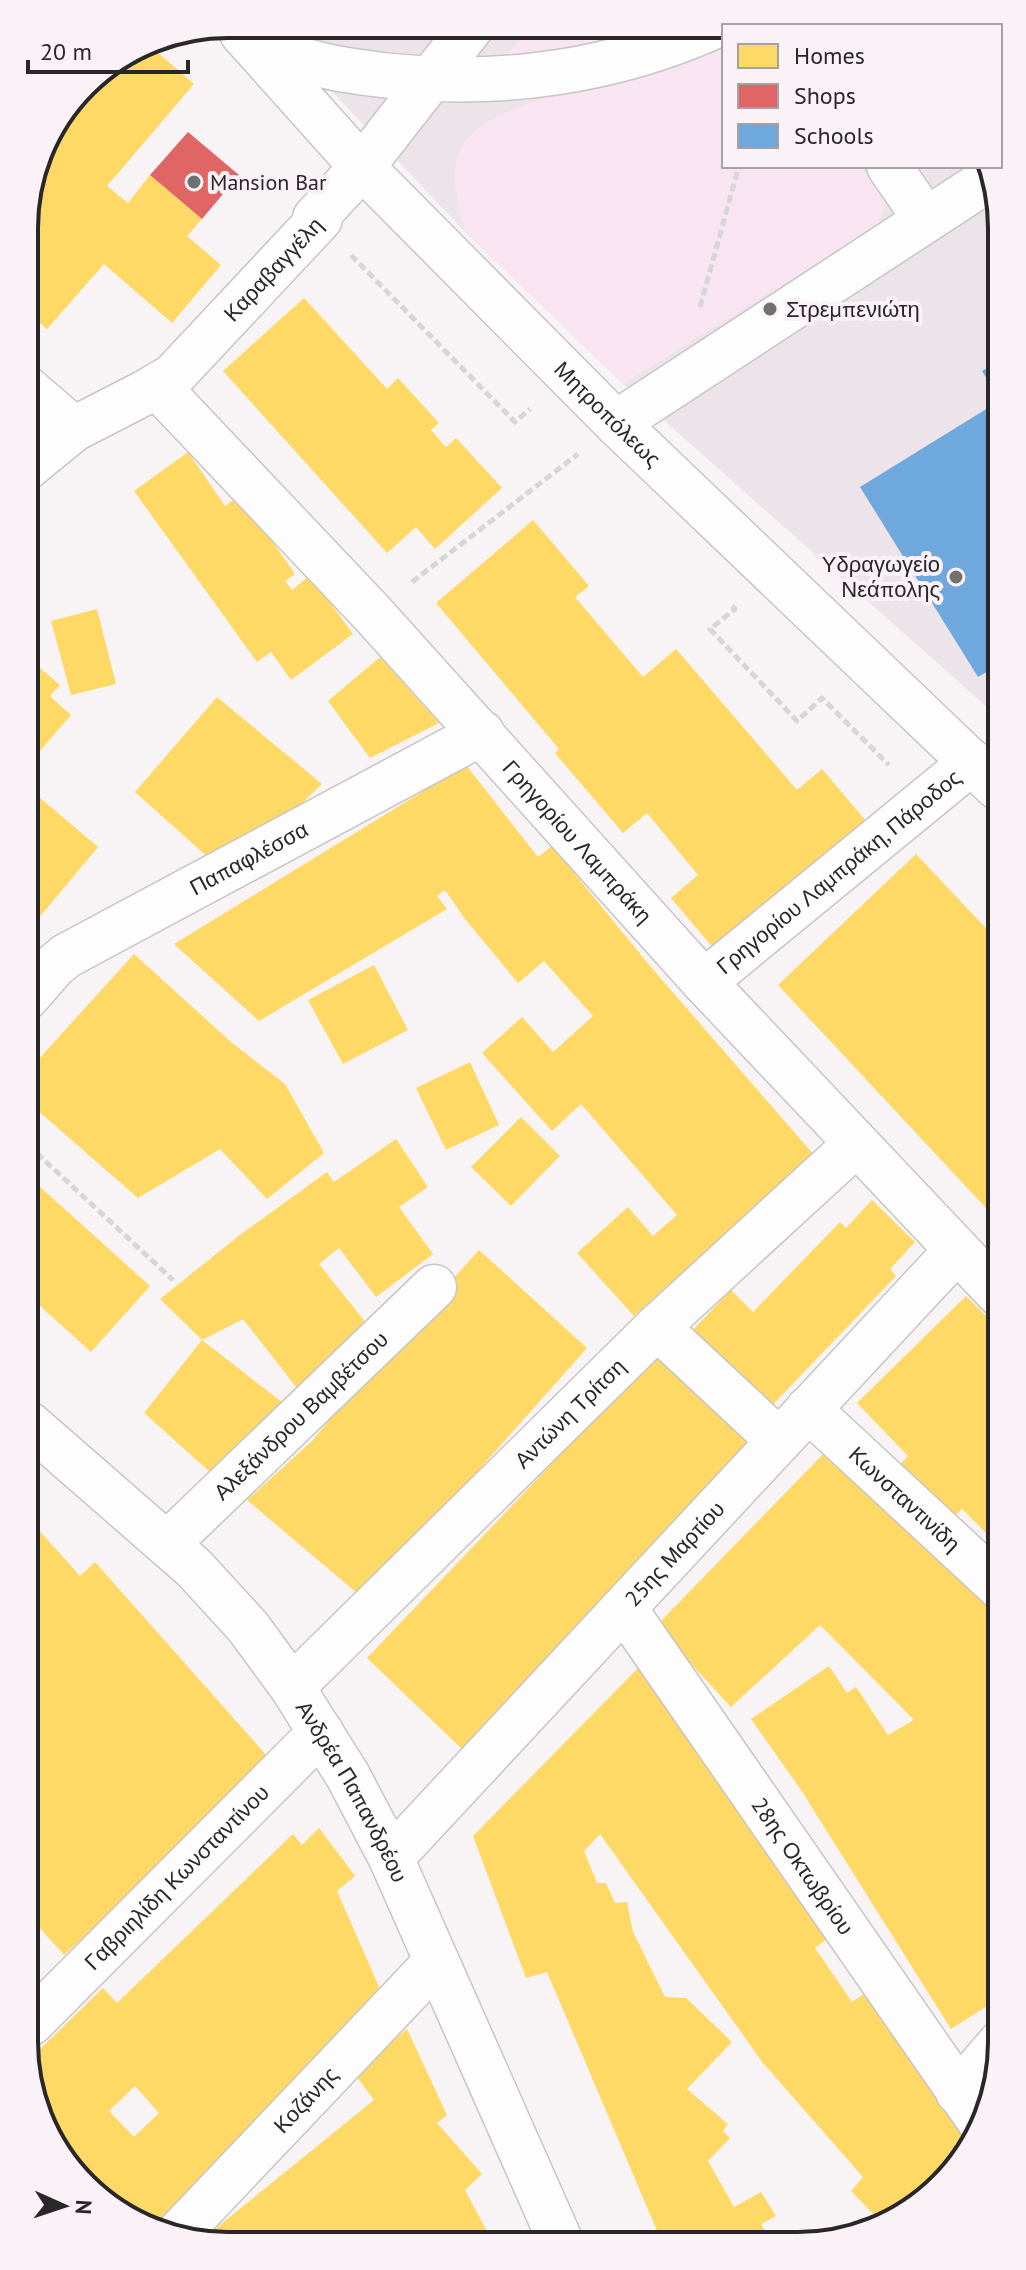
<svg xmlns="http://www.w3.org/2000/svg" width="1026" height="2270" font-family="'PT Sans',sans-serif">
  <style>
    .built { fill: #ede4ea }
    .green { fill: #f9e5f2 }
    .homes { fill: #ffd966; fill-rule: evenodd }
    .shops { fill: #e06666 }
    .schools { fill: #6fa8dc }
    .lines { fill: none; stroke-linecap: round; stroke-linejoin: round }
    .minor-casing { stroke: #c8c5c7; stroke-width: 47 }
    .major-casing { stroke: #c8c5c7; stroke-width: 47 }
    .path { stroke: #d6d6d6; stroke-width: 5; stroke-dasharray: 8 4; stroke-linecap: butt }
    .minor { stroke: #fefdfe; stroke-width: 44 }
    .major { stroke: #fefdfe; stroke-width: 44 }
    .poi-dot { fill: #716f70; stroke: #faf2f7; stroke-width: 3 }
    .labels { text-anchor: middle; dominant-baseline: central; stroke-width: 8; stroke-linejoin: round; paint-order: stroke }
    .poi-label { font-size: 22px; fill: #292728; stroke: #faf2f7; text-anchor: start }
    .street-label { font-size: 22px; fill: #292728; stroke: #faf2f7 }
    .rim { fill: none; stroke: #292728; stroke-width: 4 }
  </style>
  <rect width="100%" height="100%" fill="#f8f4f6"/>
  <polygon class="built" points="295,24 724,27 724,166 989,166 995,175 997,716 623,384 466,233 325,84"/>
  <g class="green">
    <polygon points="532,26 656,27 610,42 503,63 505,57"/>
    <path d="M724 44V166H861L886 203 878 225 623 384 466 233C459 209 450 179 458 155 478 96 616 88 668 70 687 63 706 53 724 44Z"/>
  </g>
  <g class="homes">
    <polygon points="146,42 194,84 107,186 128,203 150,175 202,219 187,236 221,265 172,323 104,264 47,329 25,311 24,214 45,138 93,75"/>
    <polygon points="304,298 387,389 398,378 439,423 431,430 446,447 456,438 502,488 435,549 416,527 387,553 223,371"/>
    <polygon points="188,452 225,506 240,495 295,574 285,581 292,590 310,575 353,634 291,680 271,652 257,662 134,491"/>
    <polygon points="533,520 589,586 575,597 643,677 676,649 797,790 822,769 872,828 721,957 671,898 698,875 647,813 623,833 555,753 559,749 436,603"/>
    <polygon points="97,609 116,684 71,695 51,621"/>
    <polygon points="26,656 60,685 50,696 71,715 26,767"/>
    <polygon points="380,657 439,723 370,758 328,701"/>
    <polygon points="217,697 322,784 285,820 211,860 135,792"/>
    <polygon points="466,765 538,857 552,846 650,966 814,1155 634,1316 577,1253 628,1207 653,1236 677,1215 581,1104 552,1131 482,1053 522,1017 553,1052 593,1016 544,961 518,983 465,919 445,890 437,896 447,909 259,1021 174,944"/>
    <polygon points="26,786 98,847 27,932 27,874"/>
    <polygon points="916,854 998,941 999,1222 778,985"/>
    <polygon points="134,954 231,1042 285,1084 324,1153 267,1199 220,1149 138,1198 28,1102 27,1072"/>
    <polygon points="374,965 408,1030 343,1064 308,1000"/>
    <polygon points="470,1062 499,1125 446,1150 416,1088"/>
    <polygon points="521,1117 560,1156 511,1206 471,1167"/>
    <polygon points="396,1139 428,1187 399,1207 433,1254 376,1297 339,1248 319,1264 374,1333 300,1392 243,1319 202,1340 160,1299 241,1234 327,1172 334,1182"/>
    <polygon points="28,1176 150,1286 91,1352 28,1295"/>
    <polygon points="872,1200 915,1242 890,1269 896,1276 762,1416 683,1340 731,1290 753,1312 840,1222 846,1228"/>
    <polygon points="479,1250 587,1348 364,1599 247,1500 313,1440 360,1382"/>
    <polygon points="966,1296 999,1329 1000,1547 962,1509 951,1519 899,1465 908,1456 857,1403"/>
    <polygon points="202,1340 283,1403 220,1481 144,1413"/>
    <polygon points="663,1347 759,1438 463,1750 367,1658"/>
    <polygon points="831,1446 1000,1605 1001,1997 951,2029 801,1790 751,1719 829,1666 847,1693 856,1687 888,1735 914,1720 820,1625 731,1707 656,1626"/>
    <polygon points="29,1519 80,1576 95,1562 275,1765 64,1955 30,1917"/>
    <polygon points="639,1667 751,1832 755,1829 831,1936 815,1948 852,2002 864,1994 971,2145 952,2176 880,2221 851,2191 863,2177 763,2063 600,1834 584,1851 597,1883 606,1883 615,1903 627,1902 633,1932 665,1997 686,1998 732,2042 687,2089 728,2124 723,2131 730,2138 708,2161 734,2207 761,2192 776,2216 761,2224 770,2239 661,2240 547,1972 526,1978 473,1836"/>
    <path d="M319 1828 355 1876 337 1891 383 1996 157 2226 98 2198 88 2187 31 2095V2058L103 1988 117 2003 293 1834 302 1845ZM135 2086 159 2113 134 2137 109 2111Z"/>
    <polygon points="407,2029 447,2115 437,2123 482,2174 465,2190 492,2241 331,2241 325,2235 315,2242 199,2242 374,2100 353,2072"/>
  </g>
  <polygon class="shops" points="188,132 239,175 202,219 150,175"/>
  <g class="schools">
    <polygon points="996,363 996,393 982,371"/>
    <polygon points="996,403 997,666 978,677 860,487"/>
  </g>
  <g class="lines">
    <defs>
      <g id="minor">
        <path id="s1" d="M238 24 242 33 362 167 616 423 997 787"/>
        <path d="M257 41C299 64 344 71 392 76 501 87 612 72 713 27"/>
        <polyline points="889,166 926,220"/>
        <path id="s2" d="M157 386 372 613 704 982 999 1294"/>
        <polyline points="25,387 74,429"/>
        <polyline points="616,423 995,175"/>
        <path id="s3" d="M25 469 74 429 146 392 173 376 320 219 315 218 362 167 472 26"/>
        <path id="s4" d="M704 982 972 762"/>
        <path id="s5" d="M27 997 54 966 66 956 482 733"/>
        <polyline points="657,1327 779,1441"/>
        <path id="s6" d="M808 1409 1000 1587"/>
        <path id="s7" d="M168 1543 434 1287"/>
        <path id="s8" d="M624 1608 983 2126"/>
        <path id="s9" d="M292 1687 657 1327 855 1145"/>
        <path id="s10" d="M391 1858 957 1250"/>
        <path id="s11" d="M31 2023 321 1732"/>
        <polyline points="958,2092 1001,2042"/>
        <path id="s12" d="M176 2236 436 1962"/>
      </g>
      <g id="major">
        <path id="s13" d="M29 1424 194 1568 248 1627 292 1687 348 1776 391 1858 560 2240"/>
      </g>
    </defs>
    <use href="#minor" class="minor-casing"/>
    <use href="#major" class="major-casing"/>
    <g class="path">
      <polyline points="351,255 515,422 530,409"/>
      <polyline points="700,307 739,166"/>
      <polyline points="412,582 578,454"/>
      <polyline points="732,606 735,609 710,629 797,721 822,698 889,765"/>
      <polyline points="28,1145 173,1280"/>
    </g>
    <use href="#minor" class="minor"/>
    <use href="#major" class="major"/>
  </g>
  <g class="poi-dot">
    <circle cx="194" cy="182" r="8"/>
    <circle cx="770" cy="309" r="8"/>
    <circle cx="956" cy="577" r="8"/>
  </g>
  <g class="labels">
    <g class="poi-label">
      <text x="210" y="182">Mansion Bar</text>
      <text x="786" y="309">Στρεμπενιώτη</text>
      <text x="940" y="564" text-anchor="end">Υδραγωγείο<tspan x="940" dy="25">Νεάπολης</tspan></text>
    </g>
    <g class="street-label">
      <text stroke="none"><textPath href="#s3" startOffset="322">Καραβαγγέλη</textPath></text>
      <text stroke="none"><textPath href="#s1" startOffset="538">Μητροπόλεως</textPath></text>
      <text stroke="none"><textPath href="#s2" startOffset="620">Γρηγορίου Λαμπράκη</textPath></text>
      <text stroke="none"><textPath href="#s5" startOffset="264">Παπαφλέσσα</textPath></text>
      <text stroke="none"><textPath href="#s4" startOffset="174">Γρηγορίου Λαμπράκη, Πάροδος</textPath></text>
      <text stroke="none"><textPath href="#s9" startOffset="390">Αντώνη Τρίτση</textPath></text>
      <text stroke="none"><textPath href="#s7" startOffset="184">Αλεξάνδρου Βαμβέτσου</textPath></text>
      <text stroke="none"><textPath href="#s6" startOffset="132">Κωνσταντινίδη</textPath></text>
      <text stroke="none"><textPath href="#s10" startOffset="416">25ης Μαρτίου</textPath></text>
      <text stroke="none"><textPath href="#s13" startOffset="494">Ανδρέα Παπανδρέου</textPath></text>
      <text stroke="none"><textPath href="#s8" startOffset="314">28ης Οκτωβρίου</textPath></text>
      <text stroke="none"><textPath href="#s11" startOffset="206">Γαβριηλίδη Κωνσταντίνου</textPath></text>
      <text stroke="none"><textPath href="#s12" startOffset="188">Κοζάνης</textPath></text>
    </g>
  </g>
  <path d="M0 0H1026V2270H0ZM228 38H798A190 190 0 0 1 988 228V2042A190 190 0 0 1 798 2232H228A190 190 0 0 1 38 2042V228A190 190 0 0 1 228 38Z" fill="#faf2f7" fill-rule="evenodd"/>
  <path class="rim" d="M228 38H798A190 190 0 0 1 988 228V2042A190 190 0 0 1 798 2232H228A190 190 0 0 1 38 2042V228A190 190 0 0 1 228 38Z"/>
  <rect x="722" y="24" width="280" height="144" fill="#faf2f7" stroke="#a6a1a4" stroke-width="2"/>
  <rect x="738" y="44" width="40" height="24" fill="#ffd966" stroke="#a6a1a4" stroke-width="2"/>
  <text x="794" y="64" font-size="24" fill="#292728">Homes</text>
  <rect x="738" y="84" width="40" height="24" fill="#e06666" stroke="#a6a1a4" stroke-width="2"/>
  <text x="794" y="104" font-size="24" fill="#292728">Shops</text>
  <rect x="738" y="124" width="40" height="24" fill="#6fa8dc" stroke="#a6a1a4" stroke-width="2"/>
  <text x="794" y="144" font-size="24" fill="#292728">Schools</text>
  <g transform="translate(64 2206) rotate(93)" stroke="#faf2f7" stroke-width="6" paint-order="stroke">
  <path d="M0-6L14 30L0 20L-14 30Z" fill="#292728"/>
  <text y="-12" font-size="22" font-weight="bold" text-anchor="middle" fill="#292728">N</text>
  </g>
  <path d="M28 60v12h160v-12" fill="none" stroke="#292728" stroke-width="4"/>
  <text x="40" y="60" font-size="24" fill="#292728" stroke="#faf2f7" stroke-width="6" paint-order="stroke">20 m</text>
</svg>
